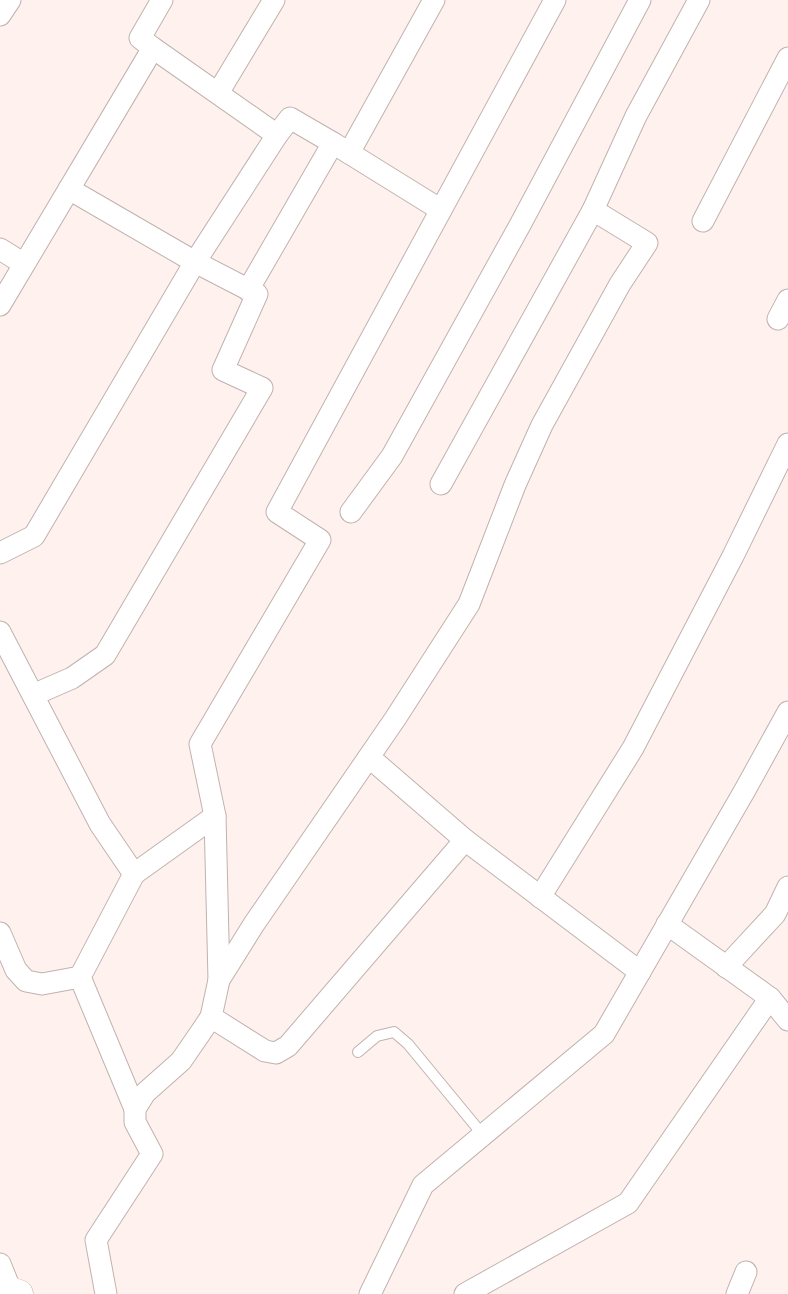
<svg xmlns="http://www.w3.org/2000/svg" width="788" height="1294" font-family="Roboto,sans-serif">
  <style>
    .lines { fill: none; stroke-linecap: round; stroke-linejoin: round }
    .lane-casing { stroke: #c0b2af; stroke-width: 12 }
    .street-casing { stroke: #c0b2af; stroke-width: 23 }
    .highway-casing { stroke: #c0b2af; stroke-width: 29 }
    .lane { stroke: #fff; stroke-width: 10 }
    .street { stroke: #fff; stroke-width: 21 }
    .highway { stroke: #fff; stroke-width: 28 }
  </style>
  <rect width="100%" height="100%" fill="#fff1ed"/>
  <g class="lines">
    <defs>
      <polyline id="lane" points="358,1052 377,1036 394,1032 408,1044 483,1135"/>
      <g id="street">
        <polyline points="0,15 10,0"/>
        <polyline points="153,48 277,135 290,118 333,143 441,210"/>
        <polyline points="218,93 274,0"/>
        <polyline points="349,153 434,0"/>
        <polyline points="703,221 788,58"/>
        <polyline points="0,249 24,264"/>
        <polyline points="248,290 333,143"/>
        <polyline points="0,305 153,48 140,38 162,0"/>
        <polyline points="778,319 788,300"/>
        <polyline points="441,484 593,210 636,116 699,0"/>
        <polyline points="351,512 392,456 520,225 640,0"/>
        <polyline points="0,553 34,536 195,262 277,135"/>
        <polyline points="0,632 100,824 134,874 215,816 200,744 320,540 277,512 555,0"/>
        <polyline points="33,695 72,678 105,655 262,388 223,370 257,294 195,262 69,189"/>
        <polyline points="369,757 465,840 640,972"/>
        <polyline points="215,816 219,980"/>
        <polyline points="134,874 80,977 135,1109"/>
        <polyline points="540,897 633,748 733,556 788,444"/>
        <polyline points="667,924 770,998 788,1020"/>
        <polyline points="0,933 16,970 26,981 42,984 80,977"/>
        <polyline points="726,967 775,914 788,887"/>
        <polyline points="211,1017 265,1051 276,1053 288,1046 465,840"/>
        <polyline points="0,1264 11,1291"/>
        <polyline points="106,1294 96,1240 152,1154 135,1122 135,1109 145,1093 181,1061 201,1032 211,1017 219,980 254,924 395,719 469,604 515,485 542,425 620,284 647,243 593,210"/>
        <polyline points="370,1294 423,1185 604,1034 745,790 788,712"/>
        <polyline points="465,1294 628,1203 770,998"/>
        <polyline points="737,1294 746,1272"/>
      </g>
      <polyline id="highway" points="0,1287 19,1294"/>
    </defs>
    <use href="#lane" class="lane-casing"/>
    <use href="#street" class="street-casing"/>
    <use href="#highway" class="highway-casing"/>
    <use href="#lane" class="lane"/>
    <use href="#street" class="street"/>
    <use href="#highway" class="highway"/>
  </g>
</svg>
